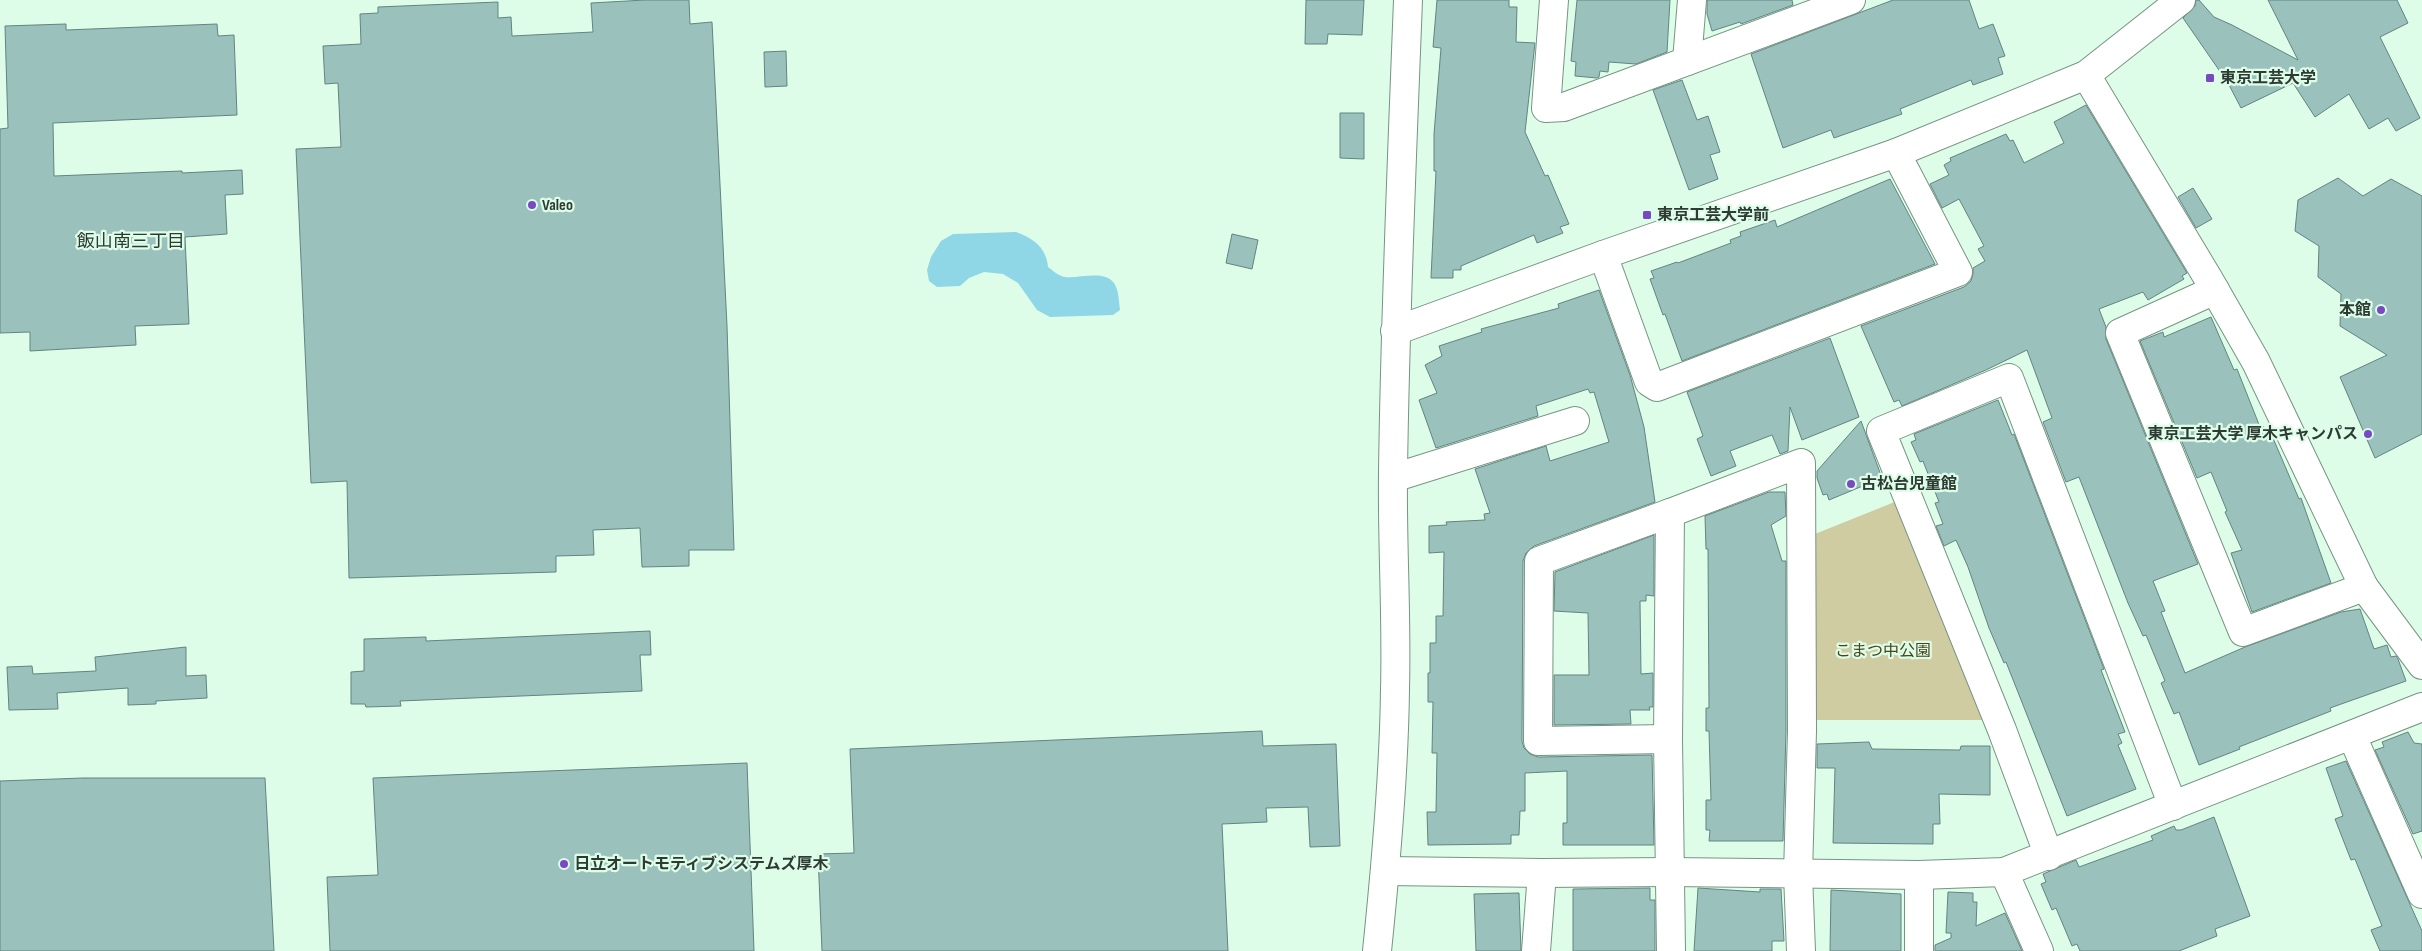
<svg xmlns="http://www.w3.org/2000/svg" width="2422" height="951" font-family="'Sofia Sans Condensed','Noto Sans JP',sans-serif">
  <style>
    .green { fill: #d0cca2 }
    .water { fill: #8fd6e7 }
    .building { fill: #9bc1bc; stroke: #618580 }
    .lines { fill: none; stroke-linecap: round; stroke-linejoin: round }
    .street-casing { stroke: #779482; stroke-width: 30 }
    .secondary-casing { stroke: #779482; stroke-width: 30 }
    .street { stroke: #fff; stroke-width: 28 }
    .secondary { stroke: #fff; stroke-width: 28 }
    .poi-dot { fill: #7849c1; stroke: #ddfde9; stroke-width: 2 }
    .labels { text-anchor: middle; dominant-baseline: central; stroke-width: 4.5; stroke-linejoin: round; paint-order: stroke }
    .poi-label { font-size: 16px; font-weight: bold; fill: #2e3b33; stroke: #ddfde9; text-anchor: start }
    .park-label { font-size: 16px; fill: #4b461a; stroke: #ddfde9 }
    .neighbourhood-label { font-size: 18px; fill: #2e3b33; stroke: #ddfde9 }
  </style>
  <rect width="100%" height="100%" fill="#ddfde9"/>
  <polygon class="green" points="1897,501 1984,720 1816,720 1815,534"/>
  <path class="water" d="M1016 232C1034 239 1046 247 1048 267 1053 271 1059 276 1065 277 1080 279 1109 268 1116 287 1119 294 1119 303 1120 310L1113 315 1050 317 1037 310 1018 283 1003 274 984 272 969 278 960 286 937 287 929 281 927 270 931 257 941 241 953 234Z"/>
  <g class="building">
    <polygon points="645,0 689,0 690,24 712,22 727,326 734,550 689,550 689,566 642,567 640,528 593,530 594,555 556,556 556,572 349,578 347,481 311,483 296,149 341,147 338,83 325,84 323,46 361,44 360,14 378,13 378,7 498,2 498,18 511,17 512,36 593,32 591,3"/>
    <polygon points="1306,0 1364,0 1362,35 1328,34 1327,44 1305,44"/>
    <polygon points="1437,0 1509,0 1509,7 1517,7 1516,42 1535,43 1525,132 1545,176 1548,175 1569,224 1560,227 1563,233 1537,243 1534,235 1461,266 1461,270 1453,270 1453,278 1431,278 1436,171 1434,171 1434,134 1441,48 1433,47"/>
    <polygon points="1577,0 1670,0 1667,52 1636,64 1609,62 1608,72 1600,71 1599,77 1597,78 1575,76 1576,62 1571,61"/>
    <polygon points="1707,0 1792,0 1793,5 1741,24 1740,22 1712,31 1707,14"/>
    <polygon points="1893,0 1969,0 1979,29 1993,24 2005,56 1998,58 2003,74 1973,85 1971,80 1900,109 1902,114 1834,138 1831,130 1783,148 1751,54"/>
    <polygon points="2196,0 2199,0 2214,17 2232,25 2298,60 2268,0 2397,0 2408,23 2380,37 2420,118 2396,131 2388,118 2369,129 2349,94 2315,117 2293,83 2241,108 2228,83 2183,18 2195,6"/>
    <polygon points="66,24 66,30 217,24 218,36 234,35 237,115 53,123 54,176 182,171 182,173 242,170 243,194 225,195 227,234 185,237 189,324 135,326 136,345 30,351 30,332 0,333 0,129 8,128 5,26"/>
    <polygon points="786,51 787,86 765,87 764,52"/>
    <polygon points="1682,80 1697,120 1708,116 1720,152 1710,155 1718,179 1689,190 1653,90"/>
    <polygon points="2086,105 2187,273 2182,276 2184,279 2148,300 2143,292 2099,309 2106,327 2106,339 2198,564 2153,581 2165,611 2161,612 2185,673 2245,647 2341,612 2360,609 2374,649 2387,645 2391,657 2396,656 2398,659 2406,681 2330,708 2331,711 2239,747 2240,749 2199,765 2179,712 2174,714 2161,683 2165,681 2146,635 2143,636 2128,603 2079,477 2066,482 2043,422 2052,418 2027,350 1986,370 1902,406 1899,400 1894,402 1861,326 1964,287 1971,281 1973,274 1973,268 1985,261 1978,249 1984,246 1959,199 1942,208 1930,184 1949,175 1944,165 1951,161 1950,158 2006,134 2010,141 2013,140 2024,163 2064,143 2054,122"/>
    <polygon points="1340,113 1364,113 1364,159 1340,158"/>
    <polygon points="2338,178 2363,196 2391,179 2422,196 2422,434 2375,458 2340,377 2387,355 2340,326 2341,294 2318,277 2319,246 2295,231 2298,200"/>
    <polygon points="1890,179 1935,264 1682,361 1665,314 1663,315 1650,279 1654,278 1651,271 1677,262 1678,263 1731,243 1730,240 1741,236 1740,232 1775,220 1777,227"/>
    <polygon points="2193,188 2212,219 2196,228 2178,197"/>
    <polygon points="1232,234 1258,240 1252,269 1226,263"/>
    <polygon points="1599,290 1630,375 1644,427 1655,502 1534,546 1526,553 1523,561 1522,741 1524,748 1530,754 1538,757 1652,755 1654,845 1563,845 1563,823 1567,823 1567,771 1525,773 1525,811 1520,811 1519,835 1511,835 1511,844 1428,845 1427,812 1436,812 1437,753 1432,753 1433,702 1428,702 1428,673 1430,673 1430,643 1436,643 1436,616 1443,616 1444,552 1429,553 1429,526 1447,525 1446,522 1485,520 1484,514 1490,513 1475,469 1546,446 1550,461 1609,442 1594,392 1590,393 1588,389 1536,406 1538,416 1436,448 1419,400 1437,393 1425,365 1442,356 1439,346 1482,332 1481,329 1559,308 1558,304"/>
    <polygon points="2211,317 2234,370 2237,369 2260,427 2263,426 2269,440 2273,438 2299,499 2301,498 2331,583 2252,612 2231,553 2242,550 2225,512 2227,511 2211,472 2197,478 2140,341 2163,332 2164,337"/>
    <polygon points="1830,338 1859,417 1802,440 1790,407 1788,451 1780,454 1772,435 1730,451 1736,466 1711,476 1697,439 1703,436 1687,392"/>
    <polygon points="1998,400 2012,435 2014,434 2104,669 2101,670 2125,732 2118,734 2122,743 2118,745 2136,789 2067,816 2006,662 2004,663 1989,628 1968,567 1956,540 1944,546 1936,526 1943,524 1935,503 1939,502 1923,461 1920,462 1911,442 1916,440 1914,434"/>
    <polygon points="1861,421 1882,478 1829,500 1827,494 1823,495 1817,478 1817,471"/>
    <polygon points="1769,492 1785,492 1786,516 1771,525 1782,561 1786,561 1786,731 1783,841 1709,841 1710,830 1706,830 1706,800 1711,800 1709,731 1706,731 1706,708 1709,708 1708,549 1706,549 1705,516"/>
    <polygon points="1654,535 1654,596 1646,595 1646,601 1640,601 1641,674 1653,673 1653,707 1649,707 1650,710 1630,710 1631,724 1554,725 1554,675 1589,675 1588,613 1554,611 1555,572"/>
    <polygon points="650,631 651,655 640,655 642,691 400,701 401,706 366,707 365,704 351,704 351,672 364,671 364,639 426,637 426,641"/>
    <polygon points="186,647 186,676 206,675 207,698 156,701 156,704 128,705 128,688 57,693 58,709 9,710 7,667 32,666 33,674 96,671 95,657"/>
    <polygon points="1262,731 1263,746 1336,744 1340,846 1310,847 1308,807 1266,808 1267,822 1222,824 1228,951 822,951 818,854 854,853 850,749"/>
    <polygon points="2408,732 2414,743 2422,744 2422,831 2413,834 2375,750 2384,747 2382,742"/>
    <polygon points="1869,742 1872,749 1960,750 1961,746 1990,746 1990,795 1939,794 1940,824 1933,824 1933,844 1833,843 1835,768 1817,768 1817,744"/>
    <polygon points="2346,761 2422,931 2422,951 2380,951 2371,930 2382,926 2355,859 2351,860 2335,819 2343,816 2326,768"/>
    <polygon points="747,763 754,951 330,951 327,877 378,875 373,778"/>
    <polygon points="83,778 265,778 274,951 0,951 0,781"/>
    <polygon points="2214,817 2250,916 2215,929 2217,936 2179,951 2080,951 2077,944 2072,946 2056,908 2052,910 2041,884 2046,882 2043,874 2076,860 2079,867 2153,840 2151,836 2174,826 2176,830 2181,830"/>
    <polygon points="1650,888 1650,900 1655,900 1655,951 1573,951 1573,889"/>
    <polygon points="1698,888 1760,892 1760,889 1781,889 1784,941 1772,941 1772,951 1694,951"/>
    <polygon points="1831,890 1901,894 1901,951 1830,951"/>
    <polygon points="1948,892 1973,893 1973,902 1977,902 1976,926 2005,913 2022,951 1935,951 1935,945 1951,938 1951,933 1946,933"/>
    <polygon points="1519,893 1521,951 1476,951 1474,894"/>
  </g>
  <g class="lines">
    <defs>
      <g id="street">
        <polyline points="1554,0 1546,108 1564,107 1851,0"/>
        <polyline points="1687,61 1692,0"/>
        <polyline points="2086,75 2208,278 2256,362 2364,587 2422,665"/>
        <polyline points="1603,255 1649,382 1657,387 1958,272 1896,153"/>
        <polyline points="2215,290 2120,333 2243,632 2364,587"/>
        <polyline points="1395,331 1603,255 1896,153 2086,75 2181,0"/>
        <polyline points="1393,478 1575,421"/>
        <polyline points="1670,513 1801,463 1802,731 1798,874 1801,951"/>
        <polyline points="2352,736 2422,894"/>
        <polyline points="1668,739 1538,741 1539,561 1670,513 1668,739 1671,951"/>
        <polyline points="2049,856 2002,730 1881,431 2009,378 2173,806"/>
        <polyline points="1385,871 1542,873 1670,872 1919,875 2004,872 2422,707"/>
        <polyline points="2004,872 2039,951"/>
        <polyline points="1536,951 1542,873"/>
        <polyline points="1919,951 1919,875"/>
      </g>
      <path id="secondary" d="M1377 951C1386 864 1394 776 1395 689 1397 617 1392 545 1393 473 1395 315 1402 158 1408 0"/>
    </defs>
    <use href="#street" class="street-casing"/>
    <use href="#secondary" class="secondary-casing"/>
    <use href="#street" class="street"/>
    <use href="#secondary" class="secondary"/>
  </g>
  <g class="poi-dot">
    <rect x="2205" y="73" width="10" height="10" rx="2.5"/>
    <circle cx="532" cy="205" r="5"/>
    <rect x="1642" y="210" width="10" height="10" rx="2.5"/>
    <circle cx="2381" cy="310" r="5"/>
    <circle cx="2368" cy="434" r="5"/>
    <circle cx="1851" cy="484" r="5"/>
    <circle cx="564" cy="864" r="5"/>
  </g>
  <g class="labels">
    <g class="poi-label">
      <text x="2220" y="78">東京工芸大学</text>
      <text x="542" y="205">Valeo</text>
      <text x="1657" y="215">東京工芸大学前</text>
      <text x="2371" y="310" text-anchor="end">本館</text>
      <text x="2358" y="434" text-anchor="end">東京工芸大学 厚木キャンパス</text>
      <text x="1861" y="484">古松台児童館</text>
      <text x="574" y="864">日立オートモティブシステムズ厚木</text>
    </g>
    <g class="park-label">
      <text x="1883" y="651">こまつ中公園</text>
    </g>
    <g class="neighbourhood-label">
      <text x="131" y="241">飯山南三丁目</text>
    </g>
  </g>
</svg>
